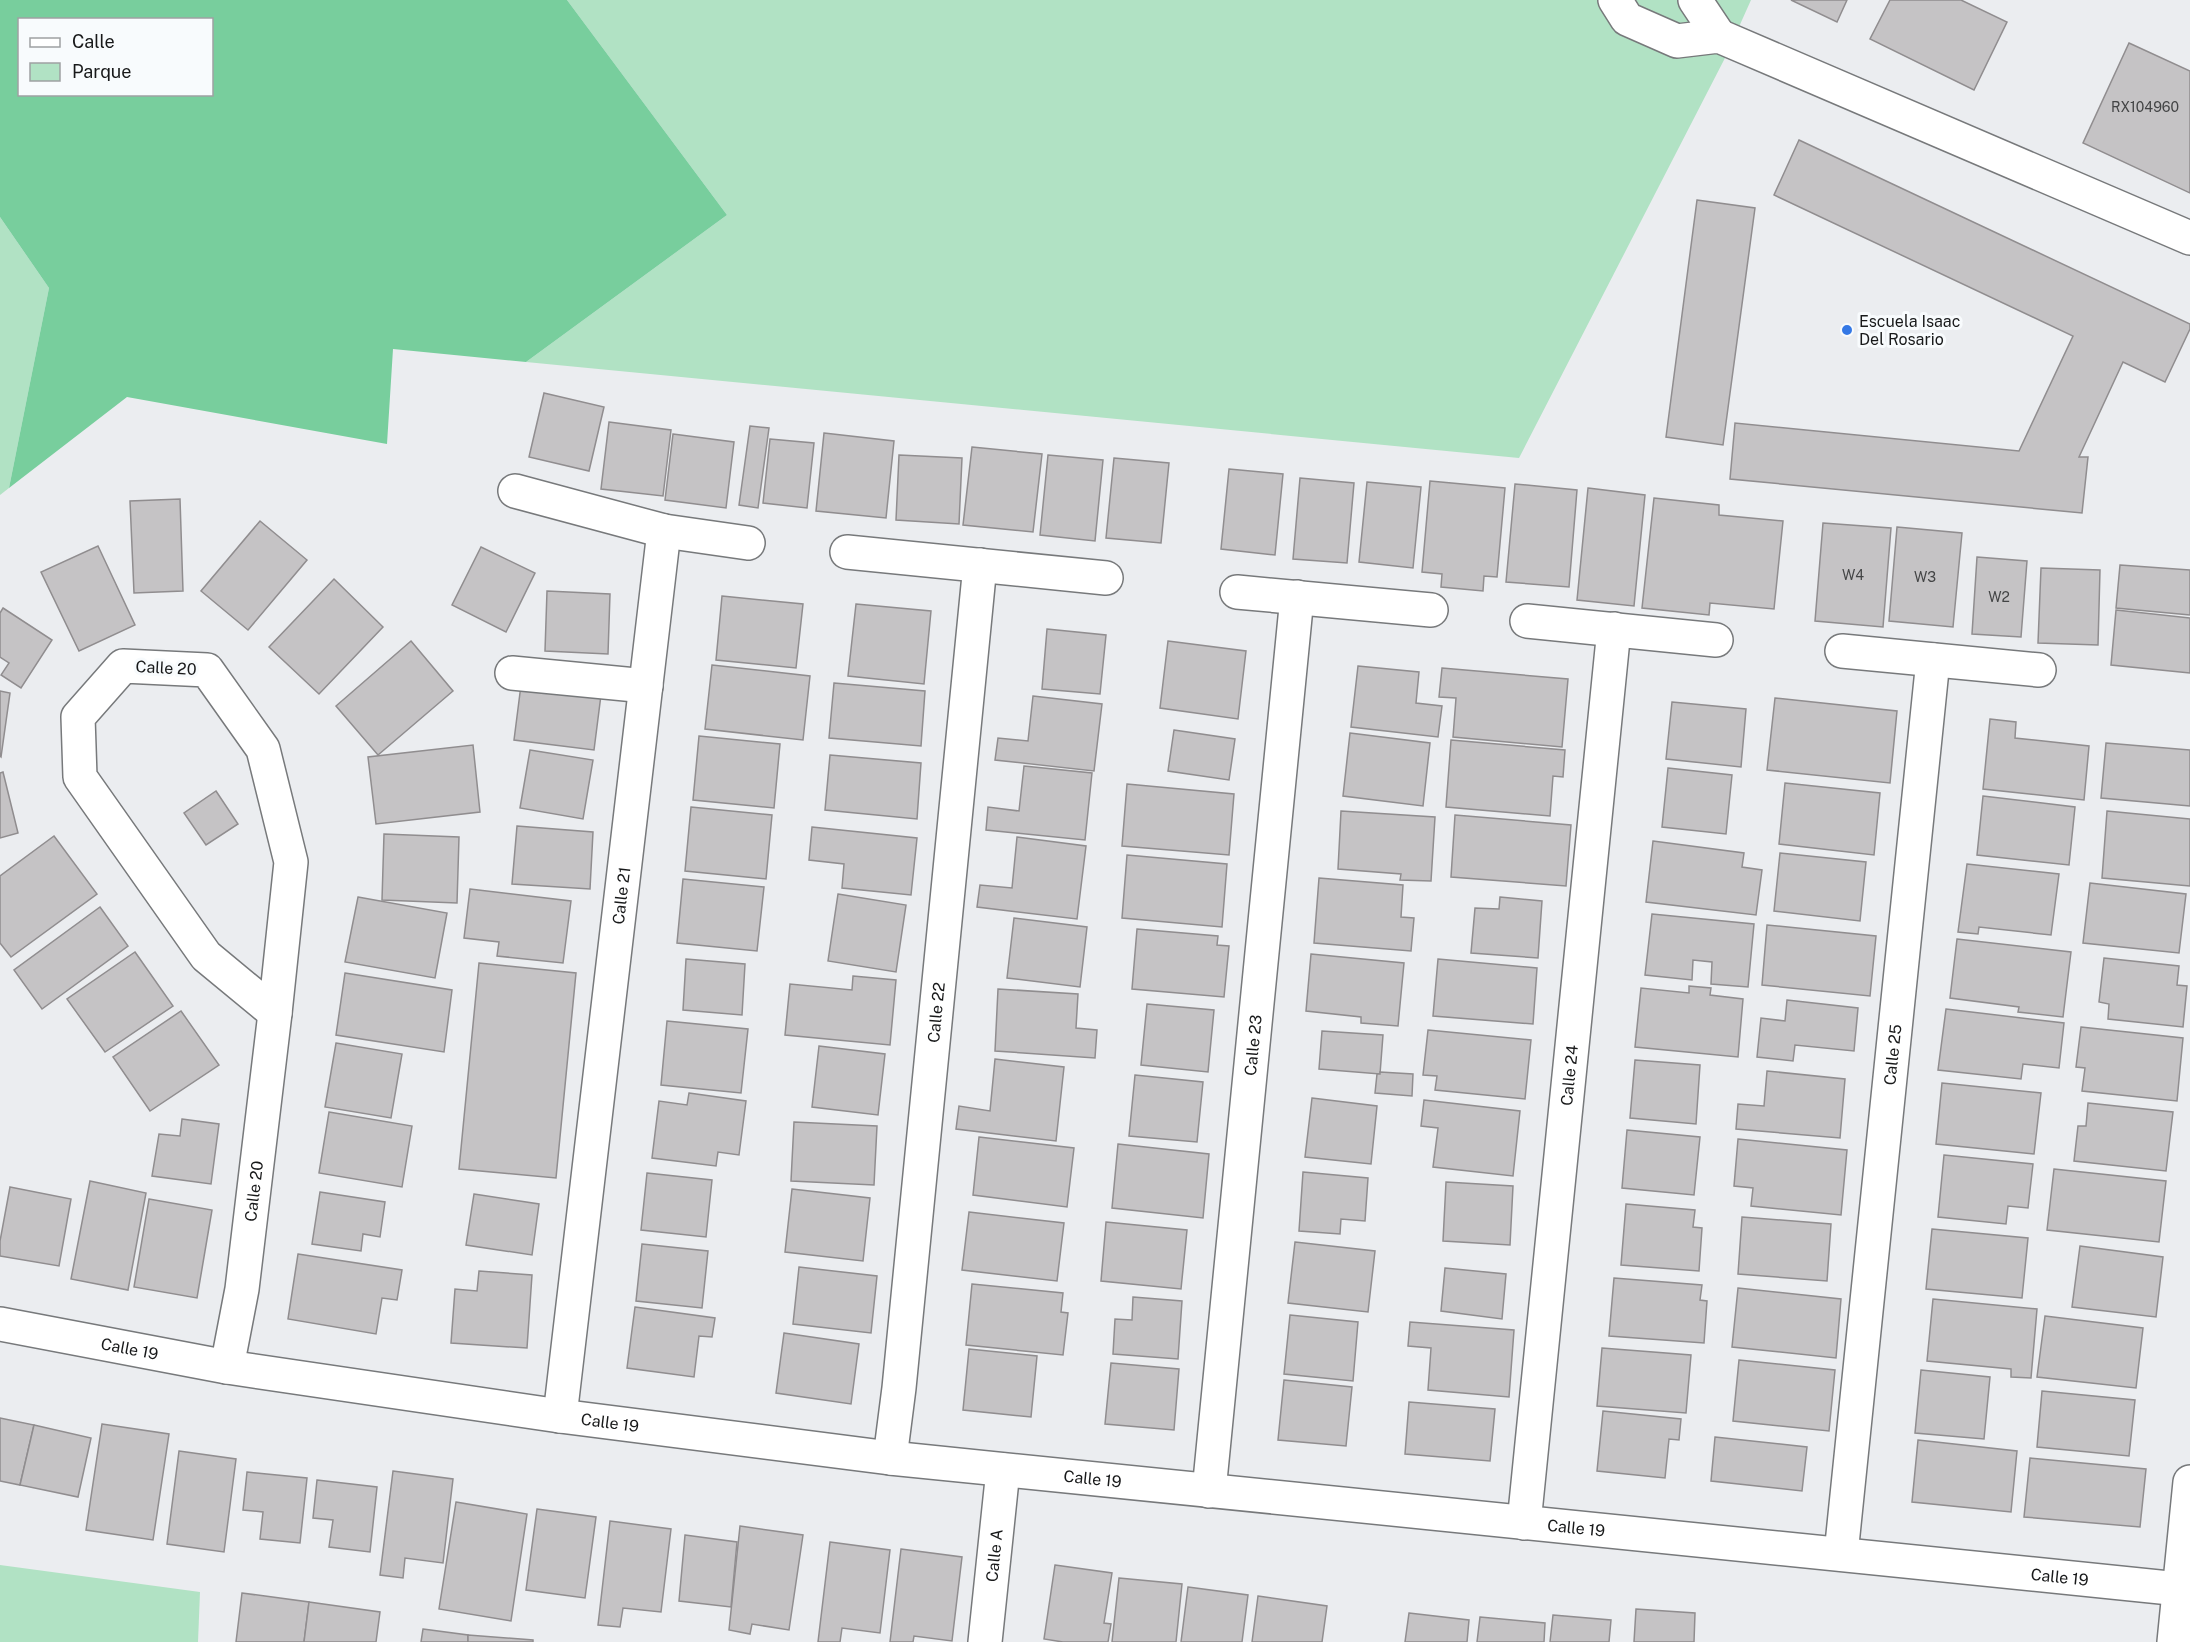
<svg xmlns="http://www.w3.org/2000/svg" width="2190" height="1642" font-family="'Public Sans',sans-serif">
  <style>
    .green { fill: #b1e2c4 }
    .forest { fill: #78ce9d; fill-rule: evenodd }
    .building { fill: #c5c3c5; stroke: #908d8f; stroke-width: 1.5 }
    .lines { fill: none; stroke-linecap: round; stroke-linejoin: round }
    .minor-casing { stroke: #77797b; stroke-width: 36 }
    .minor { stroke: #fff; stroke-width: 33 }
    .poi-dot { fill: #3478e5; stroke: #f8fbfd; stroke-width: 2 }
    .labels { text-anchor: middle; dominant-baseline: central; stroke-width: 6; stroke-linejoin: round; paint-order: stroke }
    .number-label { font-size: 14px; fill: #434445 }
    .poi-label { font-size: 16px; fill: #18191a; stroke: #f8fbfd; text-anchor: start }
    .street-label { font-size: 16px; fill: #18191a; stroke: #f8fbfd }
  </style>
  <rect width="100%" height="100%" fill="#ebedf0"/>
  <g class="green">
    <polygon points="567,0 1751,0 1725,58 1519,458 526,362 727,215"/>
    <polygon points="0,217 49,288 9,488 0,495"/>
    <polygon points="0,1565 200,1592 198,1642 0,1642"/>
  </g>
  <path class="forest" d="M0 0H567L727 215 526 362 393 349 387 444 127 397 9 488 49 288 0 217ZM20 20H212V94H20Z"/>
  <g class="building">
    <polygon points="1791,0 1847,0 1837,22"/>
    <polygon points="1890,0 1961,0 2007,22 1974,90 1870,39"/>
    <polygon points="2129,43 2190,71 2190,193 2083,143"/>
    <polygon points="1799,140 2190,324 2190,329 2165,382 2123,362 2079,457 2088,457 2082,513 1730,479 1735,423 2019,451 2073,336 1774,195"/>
    <polygon points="1697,200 1755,208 1723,445 1666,437"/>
    <polygon points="544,393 604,407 589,471 529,457"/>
    <polygon points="609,422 671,430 663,496 601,489"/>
    <polygon points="750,426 769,428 758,508 739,505"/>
    <polygon points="824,433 894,441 886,518 816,511"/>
    <polygon points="673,434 734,442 726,508 665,500"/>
    <polygon points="770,439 814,443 807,508 763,503"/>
    <polygon points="972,447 1042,454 1033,532 963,525"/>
    <polygon points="899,455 962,458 959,524 896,520"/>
    <polygon points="1048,455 1103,460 1095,541 1040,535"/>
    <polygon points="1114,458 1169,463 1161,543 1106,538"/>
    <polygon points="1229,469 1283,474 1275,555 1221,549"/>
    <polygon points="1300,478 1354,483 1347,563 1293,559"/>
    <polygon points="1430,481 1505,488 1497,577 1484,576 1483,591 1441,587 1442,574 1422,572"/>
    <polygon points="1367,482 1421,487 1413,568 1359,562"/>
    <polygon points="1515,484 1577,490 1569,587 1506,582"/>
    <polygon points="1588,488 1645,495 1634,606 1577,600"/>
    <polygon points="1654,498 1719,505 1719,515 1783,521 1774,609 1710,603 1709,615 1642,608"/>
    <polygon points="180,499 183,591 134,593 130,501"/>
    <polygon points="260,521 307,560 248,630 201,591"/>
    <polygon points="1823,523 1891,528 1883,627 1815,621"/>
    <polygon points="1897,527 1962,533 1953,627 1889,621"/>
    <polygon points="98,546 135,625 79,651 41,572"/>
    <polygon points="481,547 535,573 506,632 452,605"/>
    <polygon points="1977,557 2027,561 2021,637 1972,634"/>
    <polygon points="2120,565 2190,570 2190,615 2116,608"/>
    <polygon points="2041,568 2100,570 2098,645 2038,643"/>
    <polygon points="334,579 383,627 319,694 269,647"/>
    <polygon points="547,591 610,594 608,654 545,651"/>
    <polygon points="722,596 803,604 796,668 716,660"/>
    <polygon points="856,604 931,611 924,684 848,676"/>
    <polygon points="3,608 52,640 21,688 1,675 9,663 0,657 0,613"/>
    <polygon points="2116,610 2190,618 2190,673 2111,665"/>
    <polygon points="1047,629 1106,635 1100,694 1042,689"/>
    <polygon points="411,641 453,691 378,755 336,706"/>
    <polygon points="1168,641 1246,651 1238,719 1160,708"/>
    <polygon points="712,665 810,676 803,740 705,729"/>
    <polygon points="1358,666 1419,672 1416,703 1442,706 1438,737 1351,727"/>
    <polygon points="1442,668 1568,679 1562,747 1453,737 1456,698 1439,697"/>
    <polygon points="834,683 925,691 921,746 829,738"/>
    <polygon points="521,685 601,695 594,750 514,740"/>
    <polygon points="0,691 10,693 1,757 0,756"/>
    <polygon points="1033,696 1102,704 1094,771 995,760 998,738 1028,741"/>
    <polygon points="1775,698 1897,711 1890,783 1767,770"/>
    <polygon points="1672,702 1746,709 1741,767 1666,759"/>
    <polygon points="1990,719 2016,722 2015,738 2089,746 2084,800 1983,789"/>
    <polygon points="1174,730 1235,739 1229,780 1168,771"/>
    <polygon points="1350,733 1430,743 1423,806 1343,796"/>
    <polygon points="699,736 780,744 774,808 693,800"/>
    <polygon points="1451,740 1565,750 1563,777 1553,776 1550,816 1446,807"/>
    <polygon points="2106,743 2190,750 2190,806 2101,798"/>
    <polygon points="473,745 480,812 376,824 368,757"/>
    <polygon points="530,750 593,760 583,819 520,808"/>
    <polygon points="830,755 921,763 917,819 825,810"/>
    <polygon points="1024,766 1092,773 1085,840 986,830 988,807 1019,811"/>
    <polygon points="1668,768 1732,775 1726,834 1662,827"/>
    <polygon points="3,772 18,833 0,838 0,773"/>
    <polygon points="1785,783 1880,793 1874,855 1779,844"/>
    <polygon points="1127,784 1234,794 1229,855 1122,846"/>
    <polygon points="216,791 238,824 206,845 184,813"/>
    <polygon points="1983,796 2075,807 2069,865 1977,855"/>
    <polygon points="691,807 772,815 766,879 685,871"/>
    <polygon points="1341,811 1435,817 1431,881 1400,880 1401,874 1338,869"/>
    <polygon points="2107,811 2190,819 2190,886 2102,878"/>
    <polygon points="1455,815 1571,825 1566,886 1451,877"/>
    <polygon points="517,826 593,832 590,889 512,884"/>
    <polygon points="812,827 917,838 911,895 842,888 844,864 809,860"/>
    <polygon points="384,834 459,837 457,903 382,900"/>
    <polygon points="54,836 97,894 11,957 0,943 0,876"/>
    <polygon points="1017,837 1086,846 1077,919 977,907 980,885 1012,888"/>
    <polygon points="1653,841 1744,853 1742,867 1762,870 1756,915 1646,902"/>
    <polygon points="1780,853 1866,862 1860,921 1774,911"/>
    <polygon points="1127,855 1227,864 1222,927 1122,918"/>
    <polygon points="1967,864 2059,874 2051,935 1979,927 1978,934 1958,932"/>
    <polygon points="1319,878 1403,885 1401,917 1414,918 1411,951 1314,943"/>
    <polygon points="683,879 764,887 757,951 677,943"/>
    <polygon points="2090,883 2186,894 2179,953 2083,943"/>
    <polygon points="470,889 571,901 563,963 497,956 499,942 464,938"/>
    <polygon points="838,894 906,905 896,972 828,961"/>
    <polygon points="358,897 447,913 435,978 345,962"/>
    <polygon points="1500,897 1542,901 1538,958 1471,953 1475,908 1499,909"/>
    <polygon points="100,907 128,946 42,1009 14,970"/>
    <polygon points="1652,914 1754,924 1748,987 1711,984 1712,962 1693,960 1692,980 1645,975"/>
    <polygon points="1014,918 1087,927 1080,987 1007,978"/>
    <polygon points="1767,925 1876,936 1870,996 1762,985"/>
    <polygon points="1137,929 1218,936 1217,945 1229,946 1224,997 1132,989"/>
    <polygon points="1957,939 2071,952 2063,1017 2018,1012 2019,1007 1950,998"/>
    <polygon points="135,952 173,1006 105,1052 67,999"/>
    <polygon points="1311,954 1404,963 1398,1026 1361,1023 1361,1017 1306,1011"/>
    <polygon points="2104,958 2179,966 2177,985 2187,986 2183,1027 2108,1019 2109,1004 2099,1002"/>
    <polygon points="686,959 745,964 742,1015 683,1010"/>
    <polygon points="1438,959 1537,968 1533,1024 1433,1016"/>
    <polygon points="479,963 576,973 556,1178 459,1169"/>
    <polygon points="345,973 452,990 444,1052 336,1035"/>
    <polygon points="853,976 896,980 890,1045 785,1035 790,984 852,990"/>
    <polygon points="1689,986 1711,988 1710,995 1743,999 1738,1057 1635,1047 1641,988 1689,993"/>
    <polygon points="998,989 1078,994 1076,1028 1097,1030 1095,1058 995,1051"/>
    <polygon points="1787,1000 1858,1008 1854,1051 1795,1045 1793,1061 1757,1057 1761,1018 1785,1021"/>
    <polygon points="1147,1004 1214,1010 1208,1072 1141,1065"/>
    <polygon points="1946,1009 2064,1023 2059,1068 2023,1064 2021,1079 1938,1070"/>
    <polygon points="181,1011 219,1065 150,1111 113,1057"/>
    <polygon points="667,1021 748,1029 741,1093 661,1085"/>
    <polygon points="2081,1027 2183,1038 2177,1101 2082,1091 2085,1068 2076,1067"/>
    <polygon points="1428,1030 1531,1040 1525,1099 1435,1090 1437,1076 1423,1075"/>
    <polygon points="1322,1031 1383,1035 1380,1074 1319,1069"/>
    <polygon points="336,1043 402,1054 391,1118 325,1107"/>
    <polygon points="819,1046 885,1054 878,1115 812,1107"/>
    <polygon points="995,1059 1064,1067 1056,1141 956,1129 959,1106 990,1111"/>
    <polygon points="1635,1060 1700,1065 1696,1124 1630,1118"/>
    <polygon points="1767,1071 1845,1079 1840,1138 1736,1129 1738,1104 1764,1106"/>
    <polygon points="1380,1072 1413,1074 1412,1096 1375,1093 1377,1074 1380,1074"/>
    <polygon points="1135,1075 1203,1082 1197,1142 1129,1136"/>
    <polygon points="1942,1083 2041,1093 2034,1154 1936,1144"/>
    <polygon points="689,1093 746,1101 739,1155 718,1152 716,1166 652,1158 659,1101 687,1105"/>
    <polygon points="1312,1098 1377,1106 1371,1164 1305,1157"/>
    <polygon points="1424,1100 1520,1111 1513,1176 1433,1167 1438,1128 1421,1126"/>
    <polygon points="2088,1103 2173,1112 2166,1171 2074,1161 2078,1126 2086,1126"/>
    <polygon points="329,1112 412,1126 402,1187 319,1173"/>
    <polygon points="182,1119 219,1124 211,1184 152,1176 159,1134 180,1136"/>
    <polygon points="794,1122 877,1126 874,1185 791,1181"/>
    <polygon points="1627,1130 1700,1137 1694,1195 1622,1188"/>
    <polygon points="979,1137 1074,1148 1067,1207 973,1195"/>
    <polygon points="1738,1139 1847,1150 1841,1215 1751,1206 1753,1188 1734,1186"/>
    <polygon points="1118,1144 1209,1154 1203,1218 1112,1208"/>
    <polygon points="1944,1155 2033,1164 2028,1208 2008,1206 2006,1224 1938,1217"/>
    <polygon points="2054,1169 2166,1181 2159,1242 2047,1230"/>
    <polygon points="1303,1172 1368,1178 1365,1221 1341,1219 1340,1234 1299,1231"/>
    <polygon points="647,1173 712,1180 706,1237 641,1230"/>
    <polygon points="90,1181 146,1193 128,1290 71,1279"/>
    <polygon points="1446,1182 1513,1186 1510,1245 1443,1241"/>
    <polygon points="10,1187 71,1199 59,1266 0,1256 0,1241"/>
    <polygon points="792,1189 870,1198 863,1261 785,1252"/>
    <polygon points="320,1192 385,1202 380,1237 363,1234 361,1251 312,1244"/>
    <polygon points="474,1194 539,1204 532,1255 466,1245"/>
    <polygon points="149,1199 212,1210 197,1298 134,1287"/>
    <polygon points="1626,1204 1695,1210 1693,1227 1702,1228 1699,1271 1621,1265"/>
    <polygon points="969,1212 1064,1223 1057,1281 962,1270"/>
    <polygon points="1742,1217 1831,1224 1827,1281 1738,1274"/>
    <polygon points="1106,1222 1187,1230 1181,1289 1101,1281"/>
    <polygon points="1932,1229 2028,1238 2022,1298 1926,1289"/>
    <polygon points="1295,1242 1375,1251 1368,1312 1288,1303"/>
    <polygon points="642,1244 708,1251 702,1308 636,1301"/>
    <polygon points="2080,1246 2163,1257 2156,1317 2072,1307"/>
    <polygon points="298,1254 402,1270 397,1300 382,1298 376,1334 288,1319"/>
    <polygon points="799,1267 877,1276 871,1333 793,1324"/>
    <polygon points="1445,1268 1506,1274 1502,1319 1441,1311"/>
    <polygon points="479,1271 532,1275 527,1348 451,1343 455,1289 477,1291"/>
    <polygon points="1614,1278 1702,1285 1700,1300 1707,1301 1704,1343 1609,1336"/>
    <polygon points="972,1284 1063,1293 1061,1312 1068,1313 1063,1355 966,1345"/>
    <polygon points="1738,1288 1841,1299 1836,1358 1732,1347"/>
    <polygon points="1133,1297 1182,1301 1178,1359 1113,1354 1115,1319 1132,1320"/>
    <polygon points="1933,1299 2037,1309 2031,1378 2011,1377 2011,1369 1927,1361"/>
    <polygon points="635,1307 715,1318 712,1337 699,1336 694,1377 627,1368"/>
    <polygon points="1290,1315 1358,1322 1353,1381 1284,1374"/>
    <polygon points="2045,1316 2143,1328 2136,1388 2037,1377"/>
    <polygon points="1410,1322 1514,1330 1509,1397 1428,1390 1431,1348 1408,1346"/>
    <polygon points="784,1333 859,1344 851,1404 776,1393"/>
    <polygon points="1602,1348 1691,1355 1686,1413 1597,1406"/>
    <polygon points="969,1349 1037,1356 1031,1417 963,1410"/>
    <polygon points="1739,1360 1835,1370 1829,1431 1733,1421"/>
    <polygon points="1111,1363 1179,1369 1174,1430 1105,1424"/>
    <polygon points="1921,1370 1990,1377 1984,1439 1915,1433"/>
    <polygon points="1284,1380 1352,1387 1346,1446 1278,1440"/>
    <polygon points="2042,1391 2135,1400 2129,1456 2037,1447"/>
    <polygon points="1409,1402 1495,1409 1490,1461 1405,1454"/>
    <polygon points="1603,1411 1681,1419 1679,1440 1669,1439 1665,1478 1597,1471"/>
    <polygon points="0,1418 34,1425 20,1485 0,1481"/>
    <polygon points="102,1424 169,1434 153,1540 86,1530"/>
    <polygon points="34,1425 91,1438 78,1497 20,1485"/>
    <polygon points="1715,1437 1807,1447 1802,1491 1711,1481"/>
    <polygon points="1918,1440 2017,1451 2011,1512 1912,1502"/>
    <polygon points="179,1451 236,1459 224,1552 167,1544"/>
    <polygon points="2030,1458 2146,1469 2140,1527 2024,1517"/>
    <polygon points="393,1471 453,1479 443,1563 405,1558 403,1578 380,1575"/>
    <polygon points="247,1472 307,1478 300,1543 260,1539 263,1512 243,1510"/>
    <polygon points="317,1480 377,1487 370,1552 329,1547 333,1520 313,1518"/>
    <polygon points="456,1502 527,1514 511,1621 439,1609"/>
    <polygon points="537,1509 596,1517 585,1598 526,1590"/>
    <polygon points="610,1521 671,1529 661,1612 623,1608 620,1627 598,1625"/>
    <polygon points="740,1526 803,1535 789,1630 752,1624 750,1634 729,1630"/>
    <polygon points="685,1535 737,1542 731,1607 679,1601"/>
    <polygon points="830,1542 890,1550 880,1633 842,1628 840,1642 818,1642"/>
    <polygon points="901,1549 962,1557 952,1641 914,1636 913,1642 890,1642"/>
    <polygon points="1055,1565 1112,1573 1104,1623 1111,1624 1108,1642 1063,1642 1044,1639"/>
    <polygon points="1119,1578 1182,1584 1176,1642 1112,1642"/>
    <polygon points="1188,1587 1248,1595 1242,1642 1181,1642"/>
    <polygon points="242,1593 309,1602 304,1642 236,1642"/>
    <polygon points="1258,1596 1327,1606 1322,1642 1252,1642"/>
    <polygon points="309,1602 380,1612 376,1642 304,1642"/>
    <polygon points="1636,1609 1695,1613 1694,1642 1634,1642"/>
    <polygon points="1409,1613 1469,1620 1467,1642 1405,1642"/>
    <polygon points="1553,1615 1611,1620 1609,1642 1550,1642"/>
    <polygon points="1480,1617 1545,1623 1544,1642 1477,1642"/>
    <polygon points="423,1629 468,1635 468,1642 421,1642"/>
    <polygon points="468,1635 533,1640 533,1642 468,1642"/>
  </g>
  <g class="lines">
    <defs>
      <g id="minor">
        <polyline points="1615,0 1627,19 1677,41 1719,36 2190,238"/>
        <polyline points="1695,0 1719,36"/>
        <polyline points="515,491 664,531 748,543"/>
        <polyline points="847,552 1106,578"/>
        <polyline points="1237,592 1431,610"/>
        <polyline points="1527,621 1716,640"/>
        <polyline points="1842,651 2039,670"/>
        <polygon points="123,666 207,670 263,749 291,862 275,1013 206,956 80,777 78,717"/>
        <polyline points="512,673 646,686"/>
        <path id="s1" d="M0 1324 227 1367 560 1416 890 1458 2190 1590"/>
        <path id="s2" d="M227 1367 242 1289 275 1013"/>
        <path id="s3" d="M560 1416 664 531"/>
        <path id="s4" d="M890 1458 899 1388 980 565"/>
        <path id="s5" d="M1209 1491 1297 597"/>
        <path id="s6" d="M1524 1523 1614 629"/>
        <path id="s7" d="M1841 1554 1933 660"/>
        <path id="s8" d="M985 1642 1003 1470"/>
        <polyline points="2174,1642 2190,1482"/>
      </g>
    </defs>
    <use href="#minor" class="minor-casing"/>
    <use href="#minor" class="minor"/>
  </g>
  <circle class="poi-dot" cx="1847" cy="330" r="6"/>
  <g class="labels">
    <g class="number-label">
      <text x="2145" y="107">RX104960</text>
      <text x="1853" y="575">W4</text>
      <text x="1925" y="577">W3</text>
      <text x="1999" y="597">W2</text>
    </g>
    <g class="poi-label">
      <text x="1859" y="321">Escuela Isaac<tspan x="1859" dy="18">Del Rosario</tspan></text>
    </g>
    <g class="street-label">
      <text transform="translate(166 668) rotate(3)">Calle 20</text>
      <text stroke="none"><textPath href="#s3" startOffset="524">Calle 21</textPath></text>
      <text stroke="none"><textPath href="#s4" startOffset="448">Calle 22</textPath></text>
      <text stroke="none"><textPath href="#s5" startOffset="448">Calle 23</textPath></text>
      <text stroke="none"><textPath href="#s7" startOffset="502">Calle 25</textPath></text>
      <text stroke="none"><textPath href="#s6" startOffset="450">Calle 24</textPath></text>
      <text stroke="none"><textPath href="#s2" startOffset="178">Calle 20</textPath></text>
      <text stroke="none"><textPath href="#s1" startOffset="132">Calle 19</textPath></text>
      <text stroke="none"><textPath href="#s1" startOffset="618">Calle 19</textPath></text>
      <text stroke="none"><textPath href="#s1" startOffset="1104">Calle 19</textPath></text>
      <text stroke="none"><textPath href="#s1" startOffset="1590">Calle 19</textPath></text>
      <text stroke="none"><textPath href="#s8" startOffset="87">Calle A</textPath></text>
      <text stroke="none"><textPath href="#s1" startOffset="2076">Calle 19</textPath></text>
    </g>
  </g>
  <rect x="18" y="18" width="195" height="78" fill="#f8fbfd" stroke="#9ea1a2" stroke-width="1.5"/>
  <rect x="30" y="38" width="30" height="9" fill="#ffffff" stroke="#9ea1a2" stroke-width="1.5"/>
  <text x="72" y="48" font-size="18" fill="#18191a">Calle</text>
  <rect x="30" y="63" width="30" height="18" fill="#b1e2c4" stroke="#9ea1a2" stroke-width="1.5"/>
  <text x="72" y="78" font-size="18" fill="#18191a">Parque</text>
</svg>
